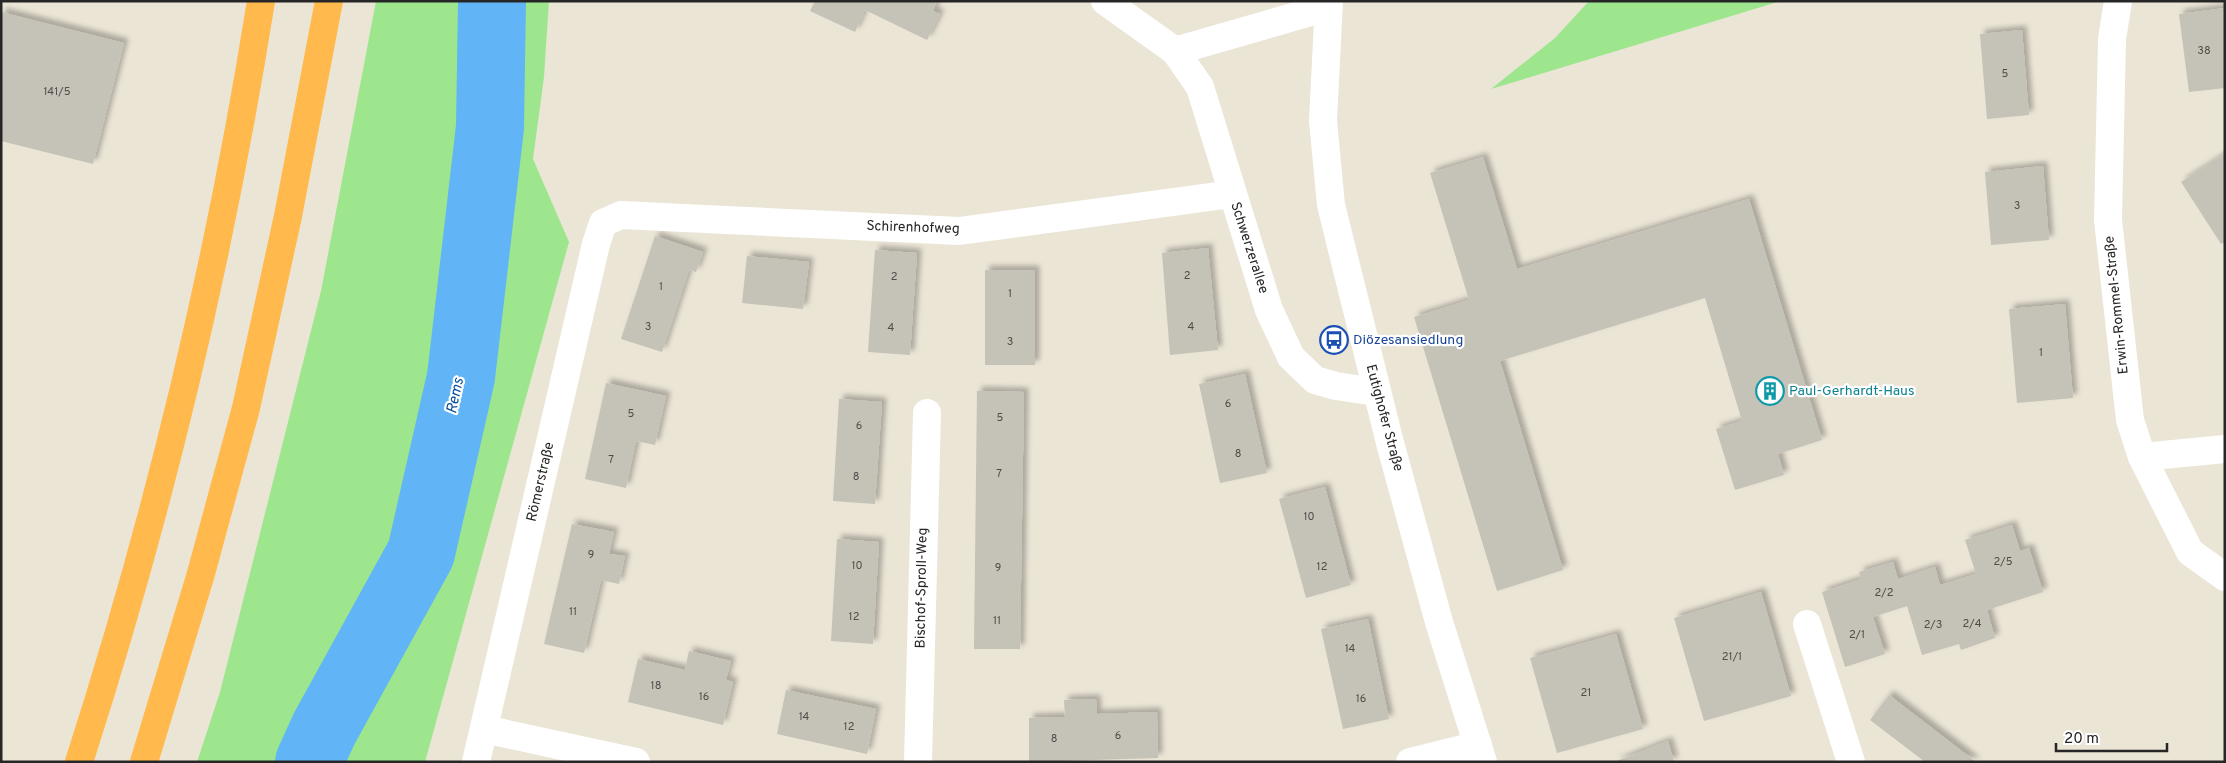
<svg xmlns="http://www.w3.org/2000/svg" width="2226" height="763" font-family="Overpass,sans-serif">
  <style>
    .green { fill: #9de68e }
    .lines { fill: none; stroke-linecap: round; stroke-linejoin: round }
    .river { stroke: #61b4f5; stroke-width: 68 }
    .building { fill: #c5c2b7; filter: url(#shadow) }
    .street { stroke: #fff; stroke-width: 28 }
    .secondary { stroke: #fff; stroke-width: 28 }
    .highway { stroke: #ffb94d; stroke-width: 28 }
    .labels { text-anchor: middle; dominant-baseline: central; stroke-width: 4.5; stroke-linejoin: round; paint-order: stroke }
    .number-label { font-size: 11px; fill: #4e4d4a }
    .street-label { font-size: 14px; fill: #262626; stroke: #fff }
    .transit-label { font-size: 14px; fill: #164399; stroke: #fff; text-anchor: start }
    .culture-label { font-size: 14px; fill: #0d838f; stroke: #fff; text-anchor: start }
    .water-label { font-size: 15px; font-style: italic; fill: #054e9c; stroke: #fff }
  </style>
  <defs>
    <filter id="shadow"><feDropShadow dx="4.5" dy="-4.5" stdDeviation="2.5" flood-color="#0004"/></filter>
  </defs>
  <rect width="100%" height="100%" fill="#ebe5d6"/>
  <g class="green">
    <polygon points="376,1 549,1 544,77 533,159 569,242 425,762 197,762 220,692 321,291"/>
    <polygon points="1589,1 1781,1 1491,89 1555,38"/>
  </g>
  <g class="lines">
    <polyline class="river" points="309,762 324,729 421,553 461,377 490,127 492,1"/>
  </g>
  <g class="building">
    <polygon points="815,1 937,1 933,11 940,14 927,40 865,10 855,32 810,11"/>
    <polygon points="2225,8 2225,88 2189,92 2179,14"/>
    <polygon points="1,12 124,43 93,164 1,141"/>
    <polygon points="2022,30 2029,115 1987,119 1980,34"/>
    <polygon points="2225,154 2225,242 2221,244 2181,182"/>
    <polygon points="1483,157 1517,269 1749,199 1822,440 1778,454 1784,475 1735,490 1716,429 1742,421 1705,298 1500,361 1563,570 1497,591 1414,317 1469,300 1430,173"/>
    <polygon points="2043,166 2049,240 1991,245 1985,172"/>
    <polygon points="655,236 703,252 696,272 689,270 662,352 621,339"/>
    <polygon points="1208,248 1218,350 1170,355 1162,253"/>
    <polygon points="875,250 917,253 910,355 868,352"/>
    <polygon points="747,256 809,262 803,309 742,303"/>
    <rect x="985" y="270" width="50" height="95"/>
    <polygon points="2065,304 2073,398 2017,403 2009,309"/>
    <polygon points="1245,374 1267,473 1220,483 1199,384"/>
    <polygon points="606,383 666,396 655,445 636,441 626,488 585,479"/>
    <polygon points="977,391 1024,392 1020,649 974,649"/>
    <polygon points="839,399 882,402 875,504 833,501"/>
    <polygon points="1325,487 1351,585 1306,598 1279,499"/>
    <polygon points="572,524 614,532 609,554 625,556 619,584 601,580 584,653 544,644"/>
    <polygon points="2012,525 2020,551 2029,548 2043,592 1987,610 1995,638 1961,650 1959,644 1922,655 1907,606 1873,617 1885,654 1845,667 1822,592 1861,579 1859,572 1893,562 1898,579 1935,567 1940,585 1976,574 1965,540"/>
    <polygon points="837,539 879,542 873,644 831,641"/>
    <polygon points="1761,592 1791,696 1704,721 1674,618"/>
    <polygon points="1368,619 1389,719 1343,729 1321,629"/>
    <polygon points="1616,634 1643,729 1557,753 1530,658"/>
    <polygon points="689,651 731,661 726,680 733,682 723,725 628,702 638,659 685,670"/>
    <polygon points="786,690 876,709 867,754 777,734"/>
    <polygon points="1889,695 1976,762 1925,762 1870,720"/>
    <polygon points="1096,699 1097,714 1157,712 1158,758 1029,762 1029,718 1065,717 1064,700"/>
    <polygon points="1668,741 1674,762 1614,762"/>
  </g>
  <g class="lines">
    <g class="street">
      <polyline points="1105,1 1175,51 1200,87 1269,310 1291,357 1315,380 1336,386 1376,392"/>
      <polyline points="2118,1 2112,39 2108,220 2130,420 2142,457 2190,552 2225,577"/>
      <polyline points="1175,51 1328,7"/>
      <polyline points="2142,457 2225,449"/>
      <polyline points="1807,624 1851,762"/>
      <polyline points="484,729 636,762"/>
      <polyline points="476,762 596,244 603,223 621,215 959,231 1232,194"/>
      <polyline points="918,762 927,413"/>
      <polyline points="1410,762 1478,745"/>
    </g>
    <polyline class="secondary" points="1329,1 1323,121 1331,205 1390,443 1439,622 1483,762"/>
    <g class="highway">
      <path d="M79 762C159 514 220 259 261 1"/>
      <polyline points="144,762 200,577 246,408 288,216 329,1"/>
    </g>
  </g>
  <defs>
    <symbol id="bus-ring" viewBox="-11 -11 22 22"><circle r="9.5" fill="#fff" stroke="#1a4fb4" stroke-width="1.5"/><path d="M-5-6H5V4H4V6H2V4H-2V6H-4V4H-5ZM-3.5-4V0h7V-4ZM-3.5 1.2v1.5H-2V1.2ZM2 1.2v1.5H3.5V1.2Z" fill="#1a4fb4"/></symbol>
    <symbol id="building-ring" viewBox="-11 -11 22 22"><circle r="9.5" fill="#fff" stroke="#0f9aa8" stroke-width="1.5"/><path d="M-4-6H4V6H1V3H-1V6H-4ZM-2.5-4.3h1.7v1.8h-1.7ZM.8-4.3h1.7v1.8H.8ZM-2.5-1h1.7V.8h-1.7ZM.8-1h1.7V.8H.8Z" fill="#0f9aa8"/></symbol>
  </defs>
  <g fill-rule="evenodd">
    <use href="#bus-ring" x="1318" y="324" width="32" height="32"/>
    <use href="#building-ring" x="1754" y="375" width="32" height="32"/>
  </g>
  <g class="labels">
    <g class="number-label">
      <text x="2204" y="51">38</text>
      <text x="2005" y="74">5</text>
      <text x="57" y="92">141/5</text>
      <text x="2017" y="206">3</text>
      <text x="1187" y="276">2</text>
      <text x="894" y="277">2</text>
      <text x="661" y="287">1</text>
      <text x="1010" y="294">1</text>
      <text x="648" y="327">3</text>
      <text x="1191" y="327">4</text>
      <text x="891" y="328">4</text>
      <text x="1010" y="342">3</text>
      <text x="2041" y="353">1</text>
      <text x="1228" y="404">6</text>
      <text x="631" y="414">5</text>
      <text x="1000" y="418">5</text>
      <text x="859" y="426">6</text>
      <text x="1238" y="454">8</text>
      <text x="611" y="460">7</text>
      <text x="999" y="474">7</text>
      <text x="856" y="477">8</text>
      <text x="1309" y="517">10</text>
      <text x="591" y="555">9</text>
      <text x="2003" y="562">2/5</text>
      <text x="857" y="566">10</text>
      <text x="1322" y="567">12</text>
      <text x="998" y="568">9</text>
      <text x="1884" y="593">2/2</text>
      <text x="573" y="612">11</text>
      <text x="854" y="617">12</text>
      <text x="997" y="621">11</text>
      <text x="1972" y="624">2/4</text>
      <text x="1933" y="625">2/3</text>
      <text x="1857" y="635">2/1</text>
      <text x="1350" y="649">14</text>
      <text x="1732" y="657">21/1</text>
      <text x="656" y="686">18</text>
      <text x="1586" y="693">21</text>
      <text x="704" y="697">16</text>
      <text x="1361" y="699">16</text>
      <text x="804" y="717">14</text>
      <text x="849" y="727">12</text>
      <text x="1118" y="736">6</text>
      <text x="1054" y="739">8</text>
    </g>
    <g class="street-label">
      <text transform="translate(913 228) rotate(2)">Schirenhofweg</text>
      <text transform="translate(1249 248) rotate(72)">Schwerzerallee</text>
      <text transform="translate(2117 305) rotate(-96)">Erwin-Rommel-Straße</text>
      <text transform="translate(1384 418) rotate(75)">Eutighofer Straße</text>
      <text transform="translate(541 482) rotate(-77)">Römerstraße</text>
      <text transform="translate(922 588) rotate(-89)">Bischof-Sproll-Weg</text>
    </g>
    <g class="transit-label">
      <text x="1353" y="340">Diözesansiedlung</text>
    </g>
    <g class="culture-label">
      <text x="1789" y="391">Paul-Gerhardt-Haus</text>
    </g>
    <g class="water-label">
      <text transform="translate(456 396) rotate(-78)">Rems</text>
    </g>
  </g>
  <rect width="2226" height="763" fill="none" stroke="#262626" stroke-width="5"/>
  <path d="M2056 743v8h111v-8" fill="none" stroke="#262626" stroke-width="2.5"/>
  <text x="2064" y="743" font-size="15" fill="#262626" stroke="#ffffff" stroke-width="4" paint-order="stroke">20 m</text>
</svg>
